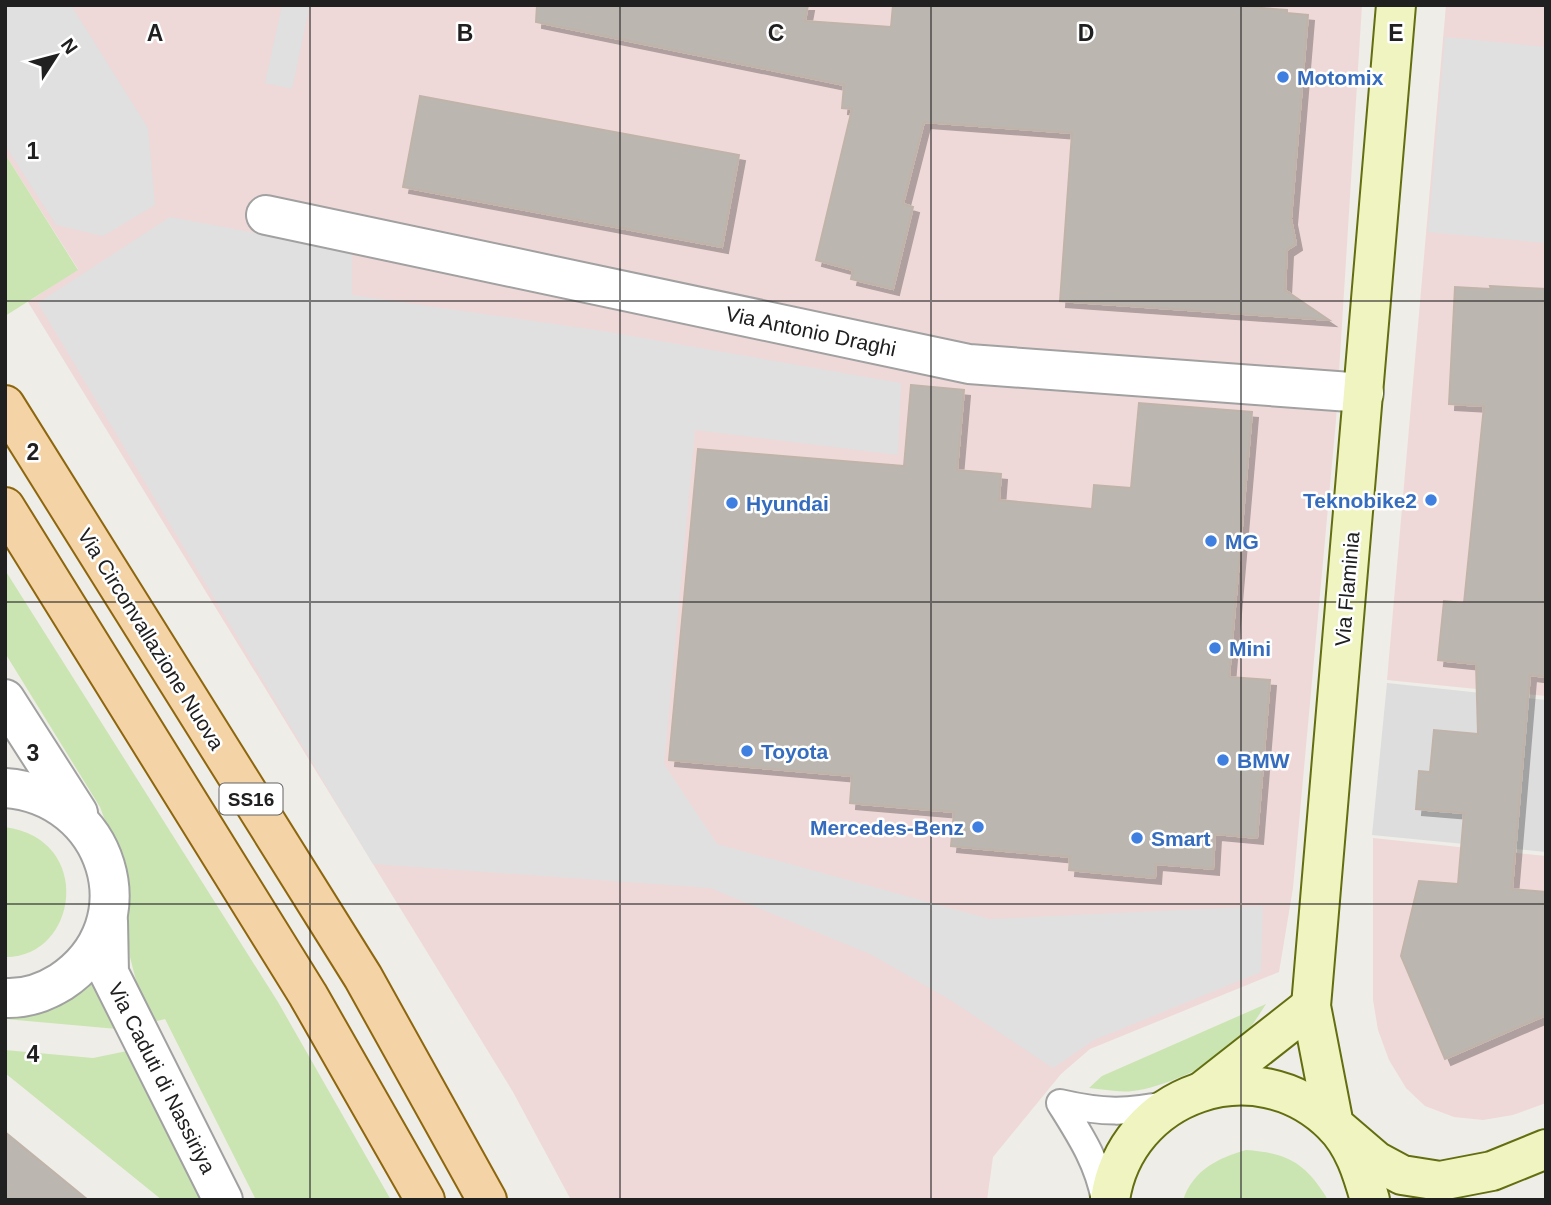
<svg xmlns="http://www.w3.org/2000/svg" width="1551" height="1205" font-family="Arial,sans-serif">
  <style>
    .residential { fill: #ddd }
    .commercial { fill: #eed9d8 }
    .grass { fill: #cae5b2 }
    .parking { fill: #e0e0e0 }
    .building { fill: #bcb6b0; stroke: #c0b4aa; stroke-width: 2; filter: url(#shadow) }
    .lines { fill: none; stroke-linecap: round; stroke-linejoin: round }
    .lane-casing { stroke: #a1a1a1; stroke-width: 30 }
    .street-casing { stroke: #a1a1a1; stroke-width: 42 }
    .secondary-casing { stroke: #626e0f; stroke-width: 42 }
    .primary-casing { stroke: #8d660e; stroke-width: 42 }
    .lane { stroke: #fff; stroke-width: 26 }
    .street { stroke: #fff; stroke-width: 38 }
    .secondary { stroke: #f0f4c0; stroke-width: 38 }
    .primary { stroke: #f4d4a7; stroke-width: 38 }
    .grid { fill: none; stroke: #202020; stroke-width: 2; stroke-opacity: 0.55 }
    .shop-dot { fill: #3f7fe0; stroke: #fff; stroke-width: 2.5 }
    .labels { text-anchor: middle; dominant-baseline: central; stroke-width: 5; stroke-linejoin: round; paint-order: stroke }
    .shield { fill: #fff; stroke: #636363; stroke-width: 2 }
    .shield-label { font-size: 19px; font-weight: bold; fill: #202020 }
    .shop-label { font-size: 21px; font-weight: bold; fill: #366cbe; stroke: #fff; text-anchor: start }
    .street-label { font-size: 21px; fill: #202020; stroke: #fff }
    .grid-label { font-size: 23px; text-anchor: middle; font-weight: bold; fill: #202020; stroke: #fff; stroke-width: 5; stroke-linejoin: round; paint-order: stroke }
  </style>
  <defs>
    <filter id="shadow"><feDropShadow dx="6" dy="6" stdDeviation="0" flood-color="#0004"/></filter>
  </defs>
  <rect width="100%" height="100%" fill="#efede7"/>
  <polygon class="residential" points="1387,683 1546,700 1546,852 1372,835"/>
  <g class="commercial">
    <polygon points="5,5 1362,5 1336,420 1293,888 1279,972 1090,1049 1061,1074 993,1157 987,1200 571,1200 513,1092 28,302 78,269 5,154"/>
    <polygon points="1446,5 1546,5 1546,696 1387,680"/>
    <polygon points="1373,838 1546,856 1546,1103 1513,1115 1483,1120 1454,1117 1425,1106 1406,1088 1389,1060 1378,1030 1373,1000"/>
  </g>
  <g class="grass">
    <polygon points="5,154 78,270 5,316"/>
    <polygon points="5,570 278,1002 391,1200 256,1200 165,1019 153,1022 139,992 130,957 119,858 100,807 5,653"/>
    <path d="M5 827C95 839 78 958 5 957Z"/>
    <polygon points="90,978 117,1029 5,1019 32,1014"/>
    <path d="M1266 1004C1256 1020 1246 1035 1233 1047 1214 1065 1158 1089 1133 1091 1119 1093 1103 1089 1089 1088L1102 1076Z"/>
    <polygon points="5,1050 93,1058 127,1051 203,1200 162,1200 5,1073"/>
    <path d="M1246 1150C1289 1153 1306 1164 1328 1200H1183C1193 1170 1218 1158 1246 1150Z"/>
  </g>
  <g class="parking">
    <polygon points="5,5 71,5 148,128 155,205 103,236 56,225 5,145"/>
    <polygon points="282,5 310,5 292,89 265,83"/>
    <polygon points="1445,37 1546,47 1546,243 1428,232"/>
    <polygon points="170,217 352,251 352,295 603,331 901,383 898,455 695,430 664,764 717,844 990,919 1263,906 1261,972 1094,1040 1053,1068 952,1001 872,955 710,888 373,864 38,303"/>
  </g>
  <g class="building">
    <polygon points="537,5 808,5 805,21 891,27 893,5 1222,5 1287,10 1287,13 1308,15 1291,219 1296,244 1287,250 1285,290 1329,320 1060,301 1072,133 924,122 903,204 913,207 893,289 851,279 853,270 816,260 852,109 842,108 844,85 536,22"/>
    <polygon points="420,96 739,155 722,247 403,187"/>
    <polygon points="1490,286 1546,289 1546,677 1530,675 1512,889 1546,892 1546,1015 1445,1059 1401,956 1419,881 1458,884 1464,813 1416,809 1419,771 1430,772 1434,730 1478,734 1476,664 1438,660 1444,601 1464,603 1484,406 1449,404 1455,287 1491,289"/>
    <polygon points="911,385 964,390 957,470 1001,474 999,500 1092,509 1094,485 1131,488 1139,403 1252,412 1229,677 1270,680 1257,838 1215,834 1213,869 1156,864 1155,878 1069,870 1070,857 951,846 954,812 850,803 852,776 669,760 698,449 904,466"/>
    <polygon points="5,1132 88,1200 5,1200"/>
  </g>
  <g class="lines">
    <defs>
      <path id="lane" d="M1105 1200C1098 1162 1080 1135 1060 1103 1103 1113 1127 1113 1170 1104"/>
      <g id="street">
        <polyline points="266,215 969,364 1364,393"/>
        <polyline points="5,699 78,813"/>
        <path d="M5 788C108 795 150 923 61 982 45 992 25 999 5 998"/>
        <polyline points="108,921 109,973 223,1200"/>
      </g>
      <g id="secondary">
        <polyline points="1396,5 1311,1006 1334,1125 1376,1161 1402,1175 1440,1181 1492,1171 1546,1149"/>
        <polyline points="1204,1090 1311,1006"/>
        <path d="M1110 1200C1125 1093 1256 1047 1333 1124 1354 1145 1362 1172 1370 1200"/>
      </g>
      <g id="primary">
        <polyline points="5,405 363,977 487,1200"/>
        <polyline points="5,507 308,995 425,1200"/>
      </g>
    </defs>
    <use href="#lane" class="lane-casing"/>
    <use href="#street" class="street-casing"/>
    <use href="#secondary" class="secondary-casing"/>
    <use href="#primary" class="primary-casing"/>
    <use href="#lane" class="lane"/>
    <use href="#street" class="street"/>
    <use href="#secondary" class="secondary"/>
    <use href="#primary" class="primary"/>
  </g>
  <path class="grid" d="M310 5V1200M620 5V1200M931 5V1200M1241 5V1200M5 301H1546M5 602H1546M5 904H1546"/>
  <g class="shop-dot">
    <circle cx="1283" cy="77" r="7"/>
    <circle cx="1431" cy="500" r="7"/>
    <circle cx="732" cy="503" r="7"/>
    <circle cx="1211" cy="541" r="7"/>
    <circle cx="1215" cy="648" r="7"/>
    <circle cx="747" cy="751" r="7"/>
    <circle cx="1223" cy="760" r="7"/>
    <circle cx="978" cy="827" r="7"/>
    <circle cx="1137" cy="838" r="7"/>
  </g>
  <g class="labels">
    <rect class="shield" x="219.5" y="783.5" width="63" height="31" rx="5"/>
    <g class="shield-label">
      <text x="251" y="799">SS16</text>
    </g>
    <g class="shop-label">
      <text x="1297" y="77">Motomix</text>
      <text x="1417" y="500" text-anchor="end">Teknobike2</text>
      <text x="746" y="503">Hyundai</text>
      <text x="1225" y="541">MG</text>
      <text x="1229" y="648">Mini</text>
      <text x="761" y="751">Toyota</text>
      <text x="1237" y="760">BMW</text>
      <text x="964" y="827" text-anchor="end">Mercedes-Benz</text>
      <text x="1151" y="838">Smart</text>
    </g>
    <g class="street-label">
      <text transform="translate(811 331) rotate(12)">Via Antonio Draghi</text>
      <text transform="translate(1347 589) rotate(-85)">Via Flaminia</text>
      <text transform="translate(151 639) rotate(58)">Via Circonvallazione Nuova</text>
      <text transform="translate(162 1078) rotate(63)">Via Caduti di Nassiriya</text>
    </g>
  </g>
  <g class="grid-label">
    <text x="155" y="41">A</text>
    <text x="465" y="41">B</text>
    <text x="776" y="41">C</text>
    <text x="1086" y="41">D</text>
    <text x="1396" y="41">E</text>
    <text x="33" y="159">1</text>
    <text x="33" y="460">2</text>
    <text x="33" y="761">3</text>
    <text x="33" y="1062">4</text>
  </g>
  <rect width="1551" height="1205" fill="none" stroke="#202020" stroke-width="14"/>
  <g transform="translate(56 56) rotate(54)" stroke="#ffffff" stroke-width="5" paint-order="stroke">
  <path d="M0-5L12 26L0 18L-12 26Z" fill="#202020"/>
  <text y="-10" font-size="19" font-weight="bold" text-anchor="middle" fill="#202020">N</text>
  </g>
</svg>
